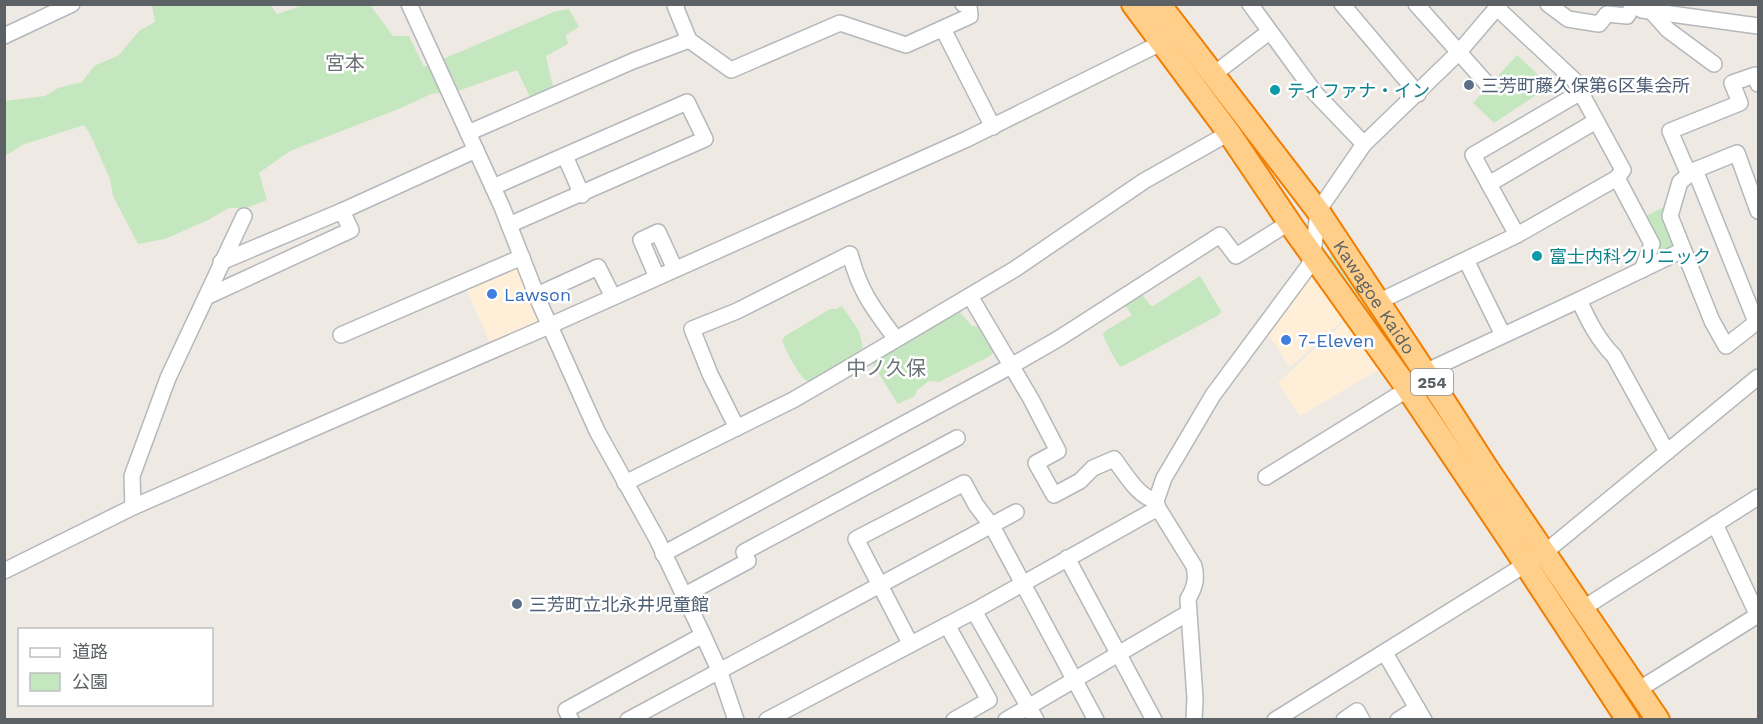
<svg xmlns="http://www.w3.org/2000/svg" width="1763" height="724" font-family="'Work Sans','Noto Sans JP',sans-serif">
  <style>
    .commercial { fill: #ffefd8 }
    .green { fill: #c5e7bf }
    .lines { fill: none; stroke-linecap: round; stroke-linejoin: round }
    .minor-casing { stroke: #b4b7bb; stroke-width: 18 }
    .highway-casing { stroke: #f17e00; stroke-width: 26 }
    .minor { stroke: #fff; stroke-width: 15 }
    .highway { stroke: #ffce89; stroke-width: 22 }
    .service-dot { fill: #5c6f8a; stroke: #fff; stroke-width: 2 }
    .culture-dot { fill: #0f9aa8; stroke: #fff; stroke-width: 2 }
    .shop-dot { fill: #3f7fe0; stroke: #fff; stroke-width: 2 }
    .labels { text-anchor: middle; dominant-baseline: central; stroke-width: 5; stroke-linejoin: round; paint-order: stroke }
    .shield { fill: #fff; stroke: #8c9092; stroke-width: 1.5 }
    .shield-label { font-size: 16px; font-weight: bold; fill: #5b6164 }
    .service-label { font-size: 18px; fill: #4e5e75; stroke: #fff; text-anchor: start }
    .culture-label { font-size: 18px; fill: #0d838f; stroke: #fff; text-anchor: start }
    .shop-label { font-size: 18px; fill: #366cbe; stroke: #fff; text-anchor: start }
    .street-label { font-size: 18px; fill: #5b6164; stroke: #fff }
    .neighbourhood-label { font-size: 20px; fill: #6c7376; stroke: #fff }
  </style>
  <rect width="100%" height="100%" fill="#eeeae3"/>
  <g class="commercial">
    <polygon points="517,266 538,319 538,323 490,343 465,286"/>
    <polygon points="1313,273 1344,319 1290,367 1268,334"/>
    <polygon points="1345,321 1381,368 1300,416 1278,383"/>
  </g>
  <g class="green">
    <polygon points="152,5 270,5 277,14 304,5 370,5 393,36 409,36 424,67 556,11 569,9 579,27 566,35 568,44 546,56 553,87 530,97 517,70 461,90 431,94 401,108 290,151 259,173 267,200 246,208 229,208 208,220 165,239 138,244 113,196 110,179 90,134 84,125 22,145 5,156 5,101 45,96 58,88 82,82 94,66 119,55 139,31 155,22"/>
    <polygon points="1517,55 1550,86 1494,123 1473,103"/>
    <polygon points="1670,204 1678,246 1657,259 1644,217"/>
    <polygon points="1331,246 1429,386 1416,394 1330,261"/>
    <path d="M1200 276 1221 311 1219 315 1121 367C1117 365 1105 340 1103 335L1105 331 1132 315 1125 305 1141 293 1150 305 1153 306Z"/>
    <path d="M842 306 859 331 863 348 817 379 808 382C799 377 787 352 782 341L785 336 830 309H836Z"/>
    <polygon points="957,309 972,326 981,326 994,351 990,356 939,382 929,381 916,391 915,396 898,404 872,363 873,359"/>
  </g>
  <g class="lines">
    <defs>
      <g id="minor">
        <polyline points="409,4 502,207 540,304 597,431 657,539 703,635 719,670 736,720"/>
        <polyline points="677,4 675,6 689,40 731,70 840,23 906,45 970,16 969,6 963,4"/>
        <polyline points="1250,4 1315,93 1364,144"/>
        <polyline points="1342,4 1418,94"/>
        <polyline points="1416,4 1488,85"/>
        <polyline points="1548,4 1568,19 1599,24 1607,14 1627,16 1633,6"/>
        <polyline points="1631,4 1642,10 1758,26"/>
        <polyline points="1652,12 1668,30 1714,64"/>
        <polyline points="943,29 993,127"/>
        <polyline points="4,36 72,4"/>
        <polyline points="1214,74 1269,32"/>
        <polyline points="468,133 633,61 689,40"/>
        <polyline points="565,156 582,195"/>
        <polyline points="1695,170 1756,322"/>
        <polyline points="1689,175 1670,131 1740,103 1732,83 1755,75 1758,84"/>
        <polyline points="1617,178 1652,244 1642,270"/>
        <polyline points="1489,184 1596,121"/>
        <polyline points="493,187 687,102 705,139 509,225"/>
        <polyline points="1758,211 1737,153 1695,170 1680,182 1670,216 1712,321 1726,346 1758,321"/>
        <polyline points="1517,235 1473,155 1581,92"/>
        <polyline points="1466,260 1503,335"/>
        <polyline points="221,262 342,211 476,150"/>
        <polyline points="657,277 641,240 658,232 675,269"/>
        <polyline points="537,295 598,267 613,297"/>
        <path d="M970 296 1031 399 1058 451 1036 463 1054 495 1080 481 1093 468 1114 459C1125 473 1137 496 1156 501"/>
        <polyline points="206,297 351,230 342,211"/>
        <polyline points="1378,302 1517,235 1617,178 1623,170 1574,80 1497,8"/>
        <polyline points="341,335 522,257"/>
        <polyline points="1425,372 1579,300"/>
        <path d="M737 428 710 374 692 329 737 311 850 254C860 292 873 308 896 339"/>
        <path d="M1667 452 1614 356C1598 340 1588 320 1579 300L1683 250"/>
        <polyline points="1266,477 1408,389"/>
        <polyline points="625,483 793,400 831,378 1015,269 1144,181 1229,133"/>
        <polyline points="133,507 132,476 168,378 244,216"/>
        <polyline points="1715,524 1758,616"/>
        <polyline points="663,554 1011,366 1058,339 1220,235 1236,256 1290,222"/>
        <polyline points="1067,558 1154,720"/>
        <polyline points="4,571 133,507 542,329 967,139 1169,39"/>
        <polyline points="683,596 748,561 744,552 957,438"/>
        <polyline points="1582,609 1758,497"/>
        <polyline points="974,611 1036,720"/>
        <polyline points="947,625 989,700 954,720"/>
        <polyline points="910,643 856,539 964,483 976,505 992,526 1096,720"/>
        <polyline points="1385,653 1424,720"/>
        <polyline points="1638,690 1758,615"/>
        <polyline points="571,720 566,710 703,635"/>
        <polyline points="628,720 1016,512"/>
        <polyline points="767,720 974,611 1158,508"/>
        <polyline points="1006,720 1188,613"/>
        <path d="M1194 720 1195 698 1188 599C1195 587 1197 579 1194 566L1158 508 1156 501 1164 478 1213 395 1308 267 1313 255 1318 211 1364 144 1459 52 1500 4"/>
        <polyline points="1275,720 1544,553 1758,377"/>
        <polyline points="1344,720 1357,711 1362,720"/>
        <polyline points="1398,720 1417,708"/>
      </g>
      <g id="highway">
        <polyline points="1133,4 1229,133 1293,228 1408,389 1511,542 1628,720"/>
        <path id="s1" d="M1159 4 1318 211 1436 389 1488 470 1658 720"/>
      </g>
    </defs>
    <use href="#minor" class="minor-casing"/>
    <use href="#highway" class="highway-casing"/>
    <use href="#minor" class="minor"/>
    <use href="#highway" class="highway"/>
  </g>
  <g class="service-dot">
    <circle cx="1469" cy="85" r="6"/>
    <circle cx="517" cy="604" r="6"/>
  </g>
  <g class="culture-dot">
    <circle cx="1275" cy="90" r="6"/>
    <circle cx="1537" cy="256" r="6"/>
  </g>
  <g class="shop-dot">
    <circle cx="492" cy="294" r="6"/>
    <circle cx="1286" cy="340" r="6"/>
  </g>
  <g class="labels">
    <rect class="shield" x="1411" y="369" width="42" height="26" rx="4.5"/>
    <g class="shield-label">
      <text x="1432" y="382">254</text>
    </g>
    <g class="service-label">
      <text x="1481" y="85">三芳町藤久保第6区集会所</text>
      <text x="529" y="604">三芳町立北永井児童館</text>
    </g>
    <g class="culture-label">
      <text x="1287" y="90">ティファナ・イン</text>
      <text x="1549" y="256">富士内科クリニック</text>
    </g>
    <g class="shop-label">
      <text x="504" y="294">Lawson</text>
      <text x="1298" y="340">7-Eleven</text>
    </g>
    <g class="street-label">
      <text stroke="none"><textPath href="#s1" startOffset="364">Kawagoe Kaido</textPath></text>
    </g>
    <g class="neighbourhood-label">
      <text x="345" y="63">宮本</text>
      <text x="886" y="368">中ノ久保</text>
    </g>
  </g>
  <rect width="1763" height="724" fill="none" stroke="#5b6164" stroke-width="12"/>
  <rect x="18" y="628" width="195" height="78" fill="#ffffff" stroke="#bdc0c1" stroke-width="1.5"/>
  <rect x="30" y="648" width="30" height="9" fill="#ffffff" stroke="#bdc0c1" stroke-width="1.5"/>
  <text x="72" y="658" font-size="18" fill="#5b6164">道路</text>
  <rect x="30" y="673" width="30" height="18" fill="#c5e7bf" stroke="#bdc0c1" stroke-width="1.5"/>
  <text x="72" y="688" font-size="18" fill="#5b6164">公園</text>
</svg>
